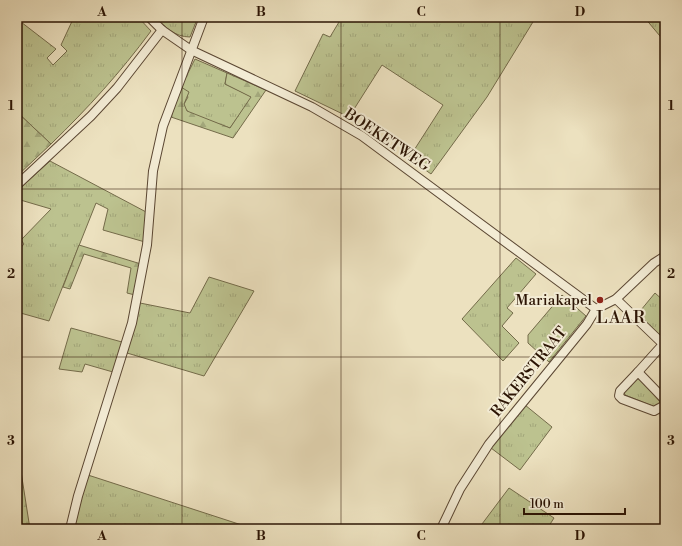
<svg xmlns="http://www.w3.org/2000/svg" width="682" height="546" font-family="'Libre Bodoni',serif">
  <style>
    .grass { fill: url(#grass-tufts); stroke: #746b4a }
    .forest { fill: url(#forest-firs); stroke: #746b4a }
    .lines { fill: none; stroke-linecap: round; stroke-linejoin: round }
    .street-casing { stroke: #5b4733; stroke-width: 10 }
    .street { stroke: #f3ecd5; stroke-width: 8 }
    .grid { fill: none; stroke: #2b1404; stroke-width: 1; stroke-opacity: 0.55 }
    .poi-dot { fill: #8f2418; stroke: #f3ecd5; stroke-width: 1.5 }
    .labels { text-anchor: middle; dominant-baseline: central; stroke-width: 4; stroke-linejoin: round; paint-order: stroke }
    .street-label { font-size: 15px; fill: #2b1404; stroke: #f3ecd5 }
    .poi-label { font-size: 15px; fill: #2b1404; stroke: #f3ecd5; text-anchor: end }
    .quarter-label { font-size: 17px; letter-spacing: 1px; fill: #2b1404; stroke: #f3ecd5 }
    .neatline { fill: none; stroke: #2b1404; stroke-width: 1.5 }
    .grid-label { font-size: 13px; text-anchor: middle; font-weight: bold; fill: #2b1404 }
  </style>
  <defs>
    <pattern id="grass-tufts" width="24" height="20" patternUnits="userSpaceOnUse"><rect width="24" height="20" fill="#bcc28f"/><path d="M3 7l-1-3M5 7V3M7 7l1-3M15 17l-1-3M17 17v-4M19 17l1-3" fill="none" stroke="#a2a67a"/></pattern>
    <pattern id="forest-firs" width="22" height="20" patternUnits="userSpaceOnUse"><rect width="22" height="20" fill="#bcc28f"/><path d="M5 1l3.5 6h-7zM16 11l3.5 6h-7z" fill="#a2a67a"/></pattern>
  </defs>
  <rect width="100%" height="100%" fill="#ece1bf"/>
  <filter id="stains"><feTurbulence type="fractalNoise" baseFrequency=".005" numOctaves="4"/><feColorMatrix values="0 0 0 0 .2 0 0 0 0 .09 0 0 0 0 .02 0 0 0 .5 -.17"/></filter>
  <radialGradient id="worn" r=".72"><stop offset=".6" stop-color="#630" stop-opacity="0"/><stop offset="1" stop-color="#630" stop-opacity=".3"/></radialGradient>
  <g class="grass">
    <path d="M74 17H138L151 31C120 73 88 108 51 144L17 112V26L21 22 56 49 47 58 53 65 67 51 61 45Z"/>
    <path d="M155 17H198L190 37C175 37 165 27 155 17Z"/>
    <polygon points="342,17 536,17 487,97 431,174 409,158 443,105 382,65 349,117 295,91 323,34 330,37"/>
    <polygon points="644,17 665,17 665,42"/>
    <polygon points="195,59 227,73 225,84 252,97 230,128 191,114 185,109 184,104 188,97 181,87"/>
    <polygon points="50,161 148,213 145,242 103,230 108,209 96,203 49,321 17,312 17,252 24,244 21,240 51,209 17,199 17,191"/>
    <polygon points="516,258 536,274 507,308 513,313 502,326 519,343 503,361 462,319"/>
    <polygon points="209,277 254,291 204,376 127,353 140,303 190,313"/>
    <polygon points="655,293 665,302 665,335 662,338 636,316"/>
    <polygon points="562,295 586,316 549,362 528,343 528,335"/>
    <polygon points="71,328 122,342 113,372 85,364 82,372 59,369"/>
    <polygon points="637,378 641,380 661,403 655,407 625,395 624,392"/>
    <polygon points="525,405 552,427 520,470 491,448"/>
    <polygon points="88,475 254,529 73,529"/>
    <polygon points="509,488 554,518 547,529 479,528"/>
  </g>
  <g class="forest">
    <polygon points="227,73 266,90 233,138 171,117 181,87 189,92 184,104 187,111 230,128 251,97 225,84"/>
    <polygon points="17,112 51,144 17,176"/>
    <polygon points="79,245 141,264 135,295 127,293 131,268 84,254 70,289 63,287"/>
    <polygon points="17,446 30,529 17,529"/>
  </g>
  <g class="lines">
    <defs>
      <g id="street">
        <polyline points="149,17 162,30 191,50 312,107 362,136 596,309"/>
        <polyline points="17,185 91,116 117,88 162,30"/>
        <polyline points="616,299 663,344"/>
        <polyline points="638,372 665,342"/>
        <polyline points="665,400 638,372 620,391 619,396 622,399 654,411 665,405"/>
        <polyline points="70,529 78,496 132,323 147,245 153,171 163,126 204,17"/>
        <polyline points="441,529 460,489 489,444 587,324 596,309 616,299 654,263 665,256"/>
      </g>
    </defs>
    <use href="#street" class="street-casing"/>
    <use href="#street" class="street"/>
  </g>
  <path class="grid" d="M182 17V529M341 17V529M500 17V529M17 189H665M17 357H665"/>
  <circle class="poi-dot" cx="600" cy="300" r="4"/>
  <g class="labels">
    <g class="street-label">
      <text transform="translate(387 140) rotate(34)">BOEKETWEG</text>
      <text transform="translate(529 372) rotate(-51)">RAKERSTRAAT</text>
    </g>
    <g class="poi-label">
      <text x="592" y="300">Mariakapel</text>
    </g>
    <g class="quarter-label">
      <text x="621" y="318">LAAR</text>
    </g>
  </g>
  <rect width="682" height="546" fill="none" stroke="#ece1bf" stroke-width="44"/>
  <path d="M524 508v6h101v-6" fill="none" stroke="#2b1404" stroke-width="2"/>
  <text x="530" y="508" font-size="12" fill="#2b1404" stroke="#f3ecd5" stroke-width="3" paint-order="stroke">100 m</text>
  <rect x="22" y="22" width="638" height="502" class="neatline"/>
  <g class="grid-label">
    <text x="102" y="16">A</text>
    <text x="261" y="16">B</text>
    <text x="421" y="16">C</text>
    <text x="580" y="16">D</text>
    <text x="11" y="110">1</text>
    <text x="671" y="110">1</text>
    <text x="11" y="278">2</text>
    <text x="671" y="278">2</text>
    <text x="11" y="445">3</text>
    <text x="671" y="445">3</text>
    <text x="102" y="540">A</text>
    <text x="261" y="540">B</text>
    <text x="421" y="540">C</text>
    <text x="580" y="540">D</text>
  </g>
  <rect width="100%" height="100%" filter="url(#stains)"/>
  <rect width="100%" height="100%" fill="url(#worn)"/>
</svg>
